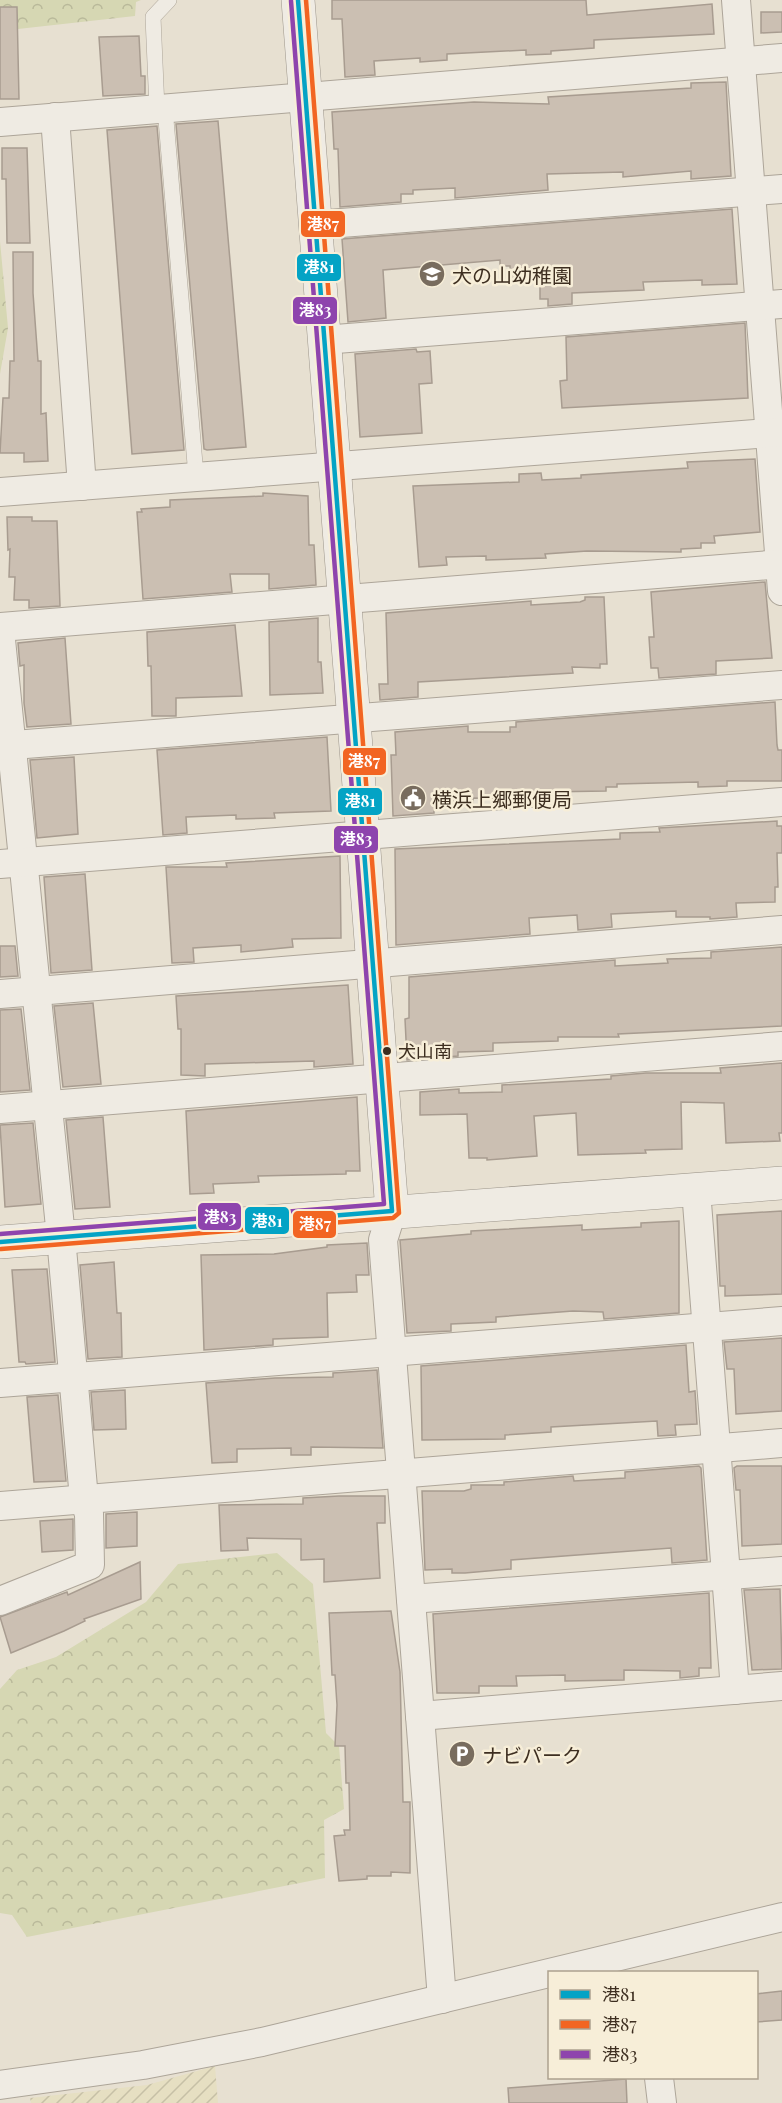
<svg xmlns="http://www.w3.org/2000/svg" width="782" height="2103" font-family="'Playfair Display','Noto Sans JP',serif">
  <style>
    .farmland { fill: url(#farmland-furrows) }
    .forest { fill: url(#forest-crowns) }
    .building { fill: #cbbfb2; stroke: #a89c90; stroke-width: 1.5 }
    .lines { fill: none; stroke-linecap: round; stroke-linejoin: round }
    .lane-casing { stroke: #ada599; stroke-width: 16 }
    .street-casing { stroke: #ada599; stroke-width: 30 }
    .secondary-casing { stroke: #9c958a; stroke-width: 34 }
    .lane { stroke: #efebe3; stroke-width: 15 }
    .street { stroke: #efebe3; stroke-width: 28 }
    .secondary { stroke: #efebe3; stroke-width: 33 }
    .bus-1-casing { stroke: #f7eed8; stroke-width: 9 }
    .bus-2-casing { stroke: #f7eed8; stroke-width: 9 }
    .bus-3-casing { stroke: #f7eed8; stroke-width: 9 }
    .bus-1 { stroke: #03a3c5; stroke-width: 4.5 }
    .bus-2 { stroke: #f26522; stroke-width: 4.5 }
    .bus-3 { stroke: #8e44ad; stroke-width: 4.5 }
    .bus-dot { fill: #3d2e20; stroke: #f7eed8; stroke-width: 2 }
    .labels { text-anchor: middle; dominant-baseline: central; stroke-width: 5; stroke-linejoin: round; paint-order: stroke }
    .bus-label { font-size: 18px; fill: #3d2e20; stroke: #f7eed8; text-anchor: start }
    .poi-label { font-size: 20px; fill: #3d2e20; stroke: #f7eed8; text-anchor: start }
    .line-badge { stroke: #f7eed8; stroke-width: 2 }
    .badge-label { font-size: 16px; text-anchor: middle; font-weight: bold; fill: #fff }
  </style>
  <defs>
    <pattern id="farmland-furrows" width="10" height="10" patternUnits="userSpaceOnUse" patternTransform="scale(1.5)"><rect width="10" height="10" fill="#e6dfc2"/><path d="M-1 1l2-2M0 10L10 0M9 11l2-2" fill="none" stroke="#c6c0a6"/></pattern>
    <pattern id="forest-crowns" width="20" height="18" patternUnits="userSpaceOnUse" patternTransform="scale(1.5)"><rect width="20" height="18" fill="#d6d7b3"/><path d="M2 6a3 3 0 1 1 6 0M12 15a3 3 0 1 1 6 0" fill="none" stroke="#b9b99a"/></pattern>
  </defs>
  <rect width="100%" height="100%" fill="#e7e0d1"/>
  <polygon class="farmland" points="215,2066 218,2103 31,2103 30,2098 147,2085"/>
  <g class="forest">
    <polygon points="0,0 141,0 136,2 135,16 0,31"/>
    <polygon points="0,241 8,328 0,374"/>
    <polygon points="277,1553 313,1584 326,1733 339,1746 344,1809 324,1820 325,1878 27,1937 12,1915 0,1913 0,1689 17,1670 56,1657 146,1602 178,1564"/>
  </g>
  <g class="building">
    <polygon points="332,0 586,0 587,15 712,4 714,34 594,40 594,48 551,51 551,54 526,55 526,50 447,54 447,60 420,62 420,58 374,61 375,75 345,77 342,19 332,19"/>
    <polygon points="0,7 17,7 19,99 0,99"/>
    <polygon points="761,12 782,12 782,32 761,33"/>
    <polygon points="139,36 141,76 145,76 145,94 103,96 99,37"/>
    <polygon points="726,82 731,176 691,179 691,171 623,177 623,172 547,174 548,190 455,198 455,188 413,190 413,194 401,194 401,202 340,207 338,149 334,149 332,112 474,102 549,104 548,97 691,88 691,83"/>
    <polygon points="218,121 246,447 207,450 204,449 176,124"/>
    <polygon points="157,126 184,450 132,454 107,130"/>
    <polygon points="2,148 27,148 30,243 7,243 6,179 2,179"/>
    <polygon points="732,209 737,284 702,285 702,280 643,282 644,290 572,293 572,304 548,306 548,299 540,299 540,281 511,282 510,266 500,266 500,260 383,270 386,318 348,322 342,239"/>
    <polygon points="13,252 33,252 33,293 38,361 41,361 41,414 46,413 48,461 24,462 24,453 0,453 3,398 9,398 10,361 14,361"/>
    <polygon points="745,323 748,398 562,408 560,381 567,380 566,337"/>
    <polygon points="416,349 417,352 430,351 432,383 419,384 422,433 360,437 355,354"/>
    <polygon points="755,459 760,532 714,536 715,543 701,543 701,548 681,549 681,552 587,551 545,554 546,558 486,560 486,556 446,557 447,565 419,567 413,486 519,482 519,474 541,473 542,480 581,478 581,475 688,468 687,462"/>
    <polygon points="263,493 308,496 309,545 314,545 316,585 269,589 269,574 230,574 232,592 143,599 137,512 142,512 141,509 170,507 170,500 263,496"/>
    <polygon points="7,517 32,517 32,521 57,521 60,606 29,608 29,600 14,600 15,577 9,577 10,549 8,550"/>
    <polygon points="765,582 772,658 716,661 716,674 659,678 658,668 651,668 649,637 654,637 651,592"/>
    <polygon points="585,597 604,597 607,664 600,664 600,668 572,667 573,673 418,682 418,697 380,700 379,684 388,684 386,613 531,601 531,605 580,602 585,600"/>
    <polygon points="318,618 318,662 321,662 323,693 270,695 269,622"/>
    <polygon points="235,625 242,696 176,698 176,716 152,716 151,666 148,666 147,632"/>
    <polygon points="65,638 71,724 27,727 24,703 24,665 20,666 18,643"/>
    <polygon points="775,702 777,745 778,750 782,750 782,781 727,781 727,786 698,787 698,782 617,784 617,787 606,787 606,791 545,792 545,800 473,798 473,803 434,804 434,813 393,816 391,755 396,755 395,732 468,726 468,732 510,732 510,727 516,727 516,722"/>
    <polygon points="327,737 331,811 274,813 275,818 236,819 236,815 186,817 187,833 163,835 157,750"/>
    <polygon points="74,757 78,834 37,838 30,760"/>
    <polygon points="777,821 777,826 782,826 782,853 777,853 778,887 775,887 775,902 736,903 737,917 710,919 710,917 676,917 676,911 611,914 612,927 578,930 577,915 529,918 530,934 396,945 395,849 620,839 620,833 660,832 659,828"/>
    <polygon points="340,856 341,938 292,939 293,947 241,952 241,945 193,948 194,962 172,963 166,867 227,867 226,863"/>
    <polygon points="85,874 92,970 51,973 44,877"/>
    <polygon points="0,946 15,946 18,976 0,977"/>
    <polygon points="782,947 782,1026 618,1034 619,1037 558,1037 558,1041 493,1043 493,1051 458,1052 458,1056 407,1060 405,1019 409,1018 409,977 615,960 615,966 668,963 667,959 711,958 711,952"/>
    <polygon points="348,985 353,1064 314,1067 314,1061 205,1064 205,1076 181,1075 181,1029 178,1029 176,996"/>
    <polygon points="93,1003 101,1084 63,1087 54,1006"/>
    <polygon points="21,1009 30,1090 0,1092 0,1010"/>
    <polygon points="782,1063 782,1133 779,1133 780,1141 726,1143 724,1103 681,1102 682,1149 645,1150 646,1153 578,1155 576,1113 534,1116 537,1156 487,1160 487,1158 469,1158 467,1114 420,1115 420,1092 459,1089 459,1093 502,1092 502,1085 611,1079 611,1076 646,1073 721,1073 720,1068"/>
    <polygon points="357,1097 360,1171 346,1171 346,1174 258,1176 259,1182 213,1184 214,1193 190,1194 186,1111"/>
    <polygon points="103,1117 110,1207 75,1209 66,1120"/>
    <polygon points="33,1123 41,1204 5,1207 0,1125"/>
    <polygon points="782,1211 782,1294 725,1296 725,1286 720,1286 717,1215"/>
    <polygon points="679,1221 679,1313 604,1319 603,1312 573,1311 496,1317 496,1322 451,1324 451,1331 407,1333 400,1240 471,1234 471,1231 582,1225 582,1230 641,1227 641,1223"/>
    <polygon points="367,1243 369,1275 356,1275 357,1292 327,1293 328,1337 273,1339 273,1345 204,1350 201,1255 274,1254 327,1247 327,1245"/>
    <polygon points="114,1262 117,1313 121,1313 122,1357 88,1359 80,1265"/>
    <polygon points="47,1269 55,1362 26,1364 25,1362 19,1362 12,1270"/>
    <polygon points="782,1338 782,1411 736,1414 734,1369 727,1369 724,1342"/>
    <polygon points="686,1345 689,1392 695,1391 697,1424 675,1425 676,1435 658,1436 657,1421 551,1427 551,1432 505,1435 505,1439 422,1440 421,1366"/>
    <polygon points="377,1370 383,1448 311,1447 311,1455 291,1455 291,1448 237,1449 237,1462 212,1463 206,1383 275,1378 333,1377 333,1373"/>
    <polygon points="125,1390 126,1429 94,1430 91,1392"/>
    <polygon points="58,1395 66,1481 34,1482 27,1397"/>
    <polygon points="699,1466 701,1468 707,1560 672,1563 671,1548 511,1560 511,1569 465,1573 452,1573 452,1569 425,1570 422,1491 464,1491 471,1489 471,1485 504,1485 504,1482 573,1476 574,1481 625,1478 625,1472"/>
    <polygon points="737,1466 782,1466 782,1544 742,1546 740,1490 736,1490 734,1468"/>
    <polygon points="339,1496 385,1496 385,1523 377,1523 380,1578 324,1582 324,1559 301,1560 301,1539 247,1538 248,1550 221,1551 219,1505 303,1504 303,1498"/>
    <polygon points="137,1512 137,1546 106,1548 106,1514"/>
    <polygon points="73,1519 73,1550 42,1552 40,1521"/>
    <polygon points="140,1562 141,1599 84,1619 85,1621 64,1631 11,1653 0,1617 67,1592 68,1595"/>
    <polygon points="780,1589 782,1669 752,1670 744,1590"/>
    <polygon points="709,1593 711,1668 699,1668 699,1676 680,1678 680,1671 624,1670 624,1680 565,1681 565,1675 516,1676 517,1686 479,1686 479,1693 437,1693 433,1614"/>
    <polygon points="391,1611 400,1672 403,1802 410,1802 410,1873 391,1872 391,1876 367,1876 367,1879 339,1881 334,1836 345,1835 344,1830 350,1830 349,1783 346,1783 345,1746 335,1746 337,1705 335,1675 332,1675 329,1613"/>
    <polygon points="782,1991 782,2020 756,2022 756,1994"/>
    <polygon points="626,2079 627,2103 509,2103 508,2088"/>
  </g>
  <g class="lines">
    <defs>
      <g id="lane">
        <polyline points="165,108 196,476"/>
        <polyline points="157,109 153,17 169,0"/>
      </g>
      <g id="street">
        <polyline points="736,0 782,591"/>
        <polyline points="55,117 82,486"/>
        <polyline points="0,122 782,58"/>
        <polyline points="315,225 782,189"/>
        <polyline points="323,340 782,304"/>
        <polyline points="0,492 782,432"/>
        <polyline points="0,627 782,564"/>
        <polyline points="0,630 61,1237 84,1499 89,1514 90,1565 0,1601"/>
        <polyline points="0,746 782,685"/>
        <polyline points="0,864 782,802"/>
        <polyline points="0,994 782,930"/>
        <polyline points="0,1109 782,1046"/>
        <polyline points="696,1190 735,1690"/>
        <polyline points="392,1211 383,1240 442,1999"/>
        <polyline points="0,1383 782,1321"/>
        <polyline points="0,1506 782,1443"/>
        <polyline points="411,1599 782,1571"/>
        <polyline points="420,1716 782,1686"/>
        <polyline points="659,2078 662,2103"/>
        <polyline points="0,2085 143,2065 262,2042 782,1917"/>
      </g>
      <g id="secondary">
        <polyline points="298,0 392,1211"/>
        <polyline points="0,1242 782,1183"/>
      </g>
    </defs>
    <use href="#lane" class="lane-casing"/>
    <use href="#street" class="street-casing"/>
    <use href="#secondary" class="secondary-casing"/>
    <use href="#lane" class="lane"/>
    <use href="#street" class="street"/>
    <use href="#secondary" class="secondary"/>
    <defs>
      <polyline id="bus-1" points="0,1242 392,1211 298,0"/>
      <polyline id="bus-2" points="1,1249 393,1218 399,1213 306,0"/>
      <polyline id="bus-3" points="0,1234 384,1204 291,1"/>
    </defs>
    <use href="#bus-1" class="bus-1-casing"/>
    <use href="#bus-2" class="bus-2-casing"/>
    <use href="#bus-3" class="bus-3-casing"/>
    <use href="#bus-1" class="bus-1"/>
    <use href="#bus-2" class="bus-2"/>
    <use href="#bus-3" class="bus-3"/>
  </g>
  <defs>
    <symbol id="school-disc" viewBox="-11 -11 22 22"><circle r="9.5" fill="#786c5e" stroke="#f7eed8"/><path d="M0-5L7-2L0 1L-7-2ZM-4 1L0 2.5L4 1V4Q0 6-4 4Z" fill="#fff"/></symbol>
    <symbol id="civic-disc" viewBox="-11 -11 22 22"><circle r="9.5" fill="#786c5e" stroke="#f7eed8"/><path d="M-.6-6.5H3V-4.5H.6V-3L4-1V1h2V6H-6V1h2V-1L-.6-3ZM-1.2 2.5V6h2.4V2.5Z" fill="#fff"/></symbol>
    <symbol id="parking-disc" viewBox="-11 -11 22 22"><circle r="9.5" fill="#786c5e" stroke="#f7eed8"/><path d="M-3.5-5.5H1a3.5 3.5 0 0 1 0 7H-1V5.5H-3.5ZM-1-3.4V-.6H.8a1.4 1.4 0 0 0 0-2.8Z" fill="#fff"/></symbol>
  </defs>
  <g fill-rule="evenodd">
    <use href="#school-disc" x="417" y="259" width="30" height="30"/>
    <use href="#civic-disc" x="398" y="783" width="30" height="30"/>
    <use href="#parking-disc" x="447" y="1739" width="30" height="30"/>
  </g>
  <circle class="bus-dot" cx="387" cy="1051" r="5"/>
  <g class="labels">
    <g class="bus-label">
      <text x="398" y="1051">犬山南</text>
    </g>
    <g class="poi-label">
      <text x="452" y="274">犬の山幼稚園</text>
      <text x="432" y="798">横浜上郷郵便局</text>
      <text x="482" y="1754">ナビパーク</text>
    </g>
  </g>
  <g class="line-badge">
    <rect x="300" y="210" width="46" height="28" rx="6" fill="#f26522"/>
    <rect x="296" y="253" width="46" height="29" rx="6" fill="#03a3c5"/>
    <rect x="292" y="296" width="46" height="29" rx="6" fill="#8e44ad"/>
    <rect x="342" y="747" width="45" height="29" rx="6" fill="#f26522"/>
    <rect x="337" y="787" width="46" height="29" rx="6" fill="#03a3c5"/>
    <rect x="333" y="825" width="46" height="29" rx="6" fill="#8e44ad"/>
    <rect x="197" y="1202" width="45" height="29" rx="6" fill="#8e44ad"/>
    <rect x="244" y="1206" width="46" height="29" rx="6" fill="#03a3c5"/>
    <rect x="292" y="1210" width="45" height="29" rx="6" fill="#f26522"/>
  </g>
  <g class="badge-label">
    <text x="323" y="230">港87</text>
    <text x="319" y="273">港81</text>
    <text x="315" y="316">港83</text>
    <text x="364" y="767">港87</text>
    <text x="360" y="807">港81</text>
    <text x="356" y="845">港83</text>
    <text x="220" y="1223">港83</text>
    <text x="267" y="1227">港81</text>
    <text x="315" y="1230">港87</text>
  </g>
  <rect x="548" y="1971" width="210" height="108" fill="#f7eed8" stroke="#ada18e" stroke-width="1.5"/>
  <rect x="560" y="1990" width="30" height="9" fill="#03a3c5" stroke="#ada18e" stroke-width="1.5"/>
  <text x="602" y="2001" font-size="18" fill="#3d2e20">港81</text>
  <rect x="560" y="2020" width="30" height="9" fill="#f26522" stroke="#ada18e" stroke-width="1.5"/>
  <text x="602" y="2031" font-size="18" fill="#3d2e20">港87</text>
  <rect x="560" y="2050" width="30" height="9" fill="#8e44ad" stroke="#ada18e" stroke-width="1.5"/>
  <text x="602" y="2061" font-size="18" fill="#3d2e20">港83</text>
</svg>
